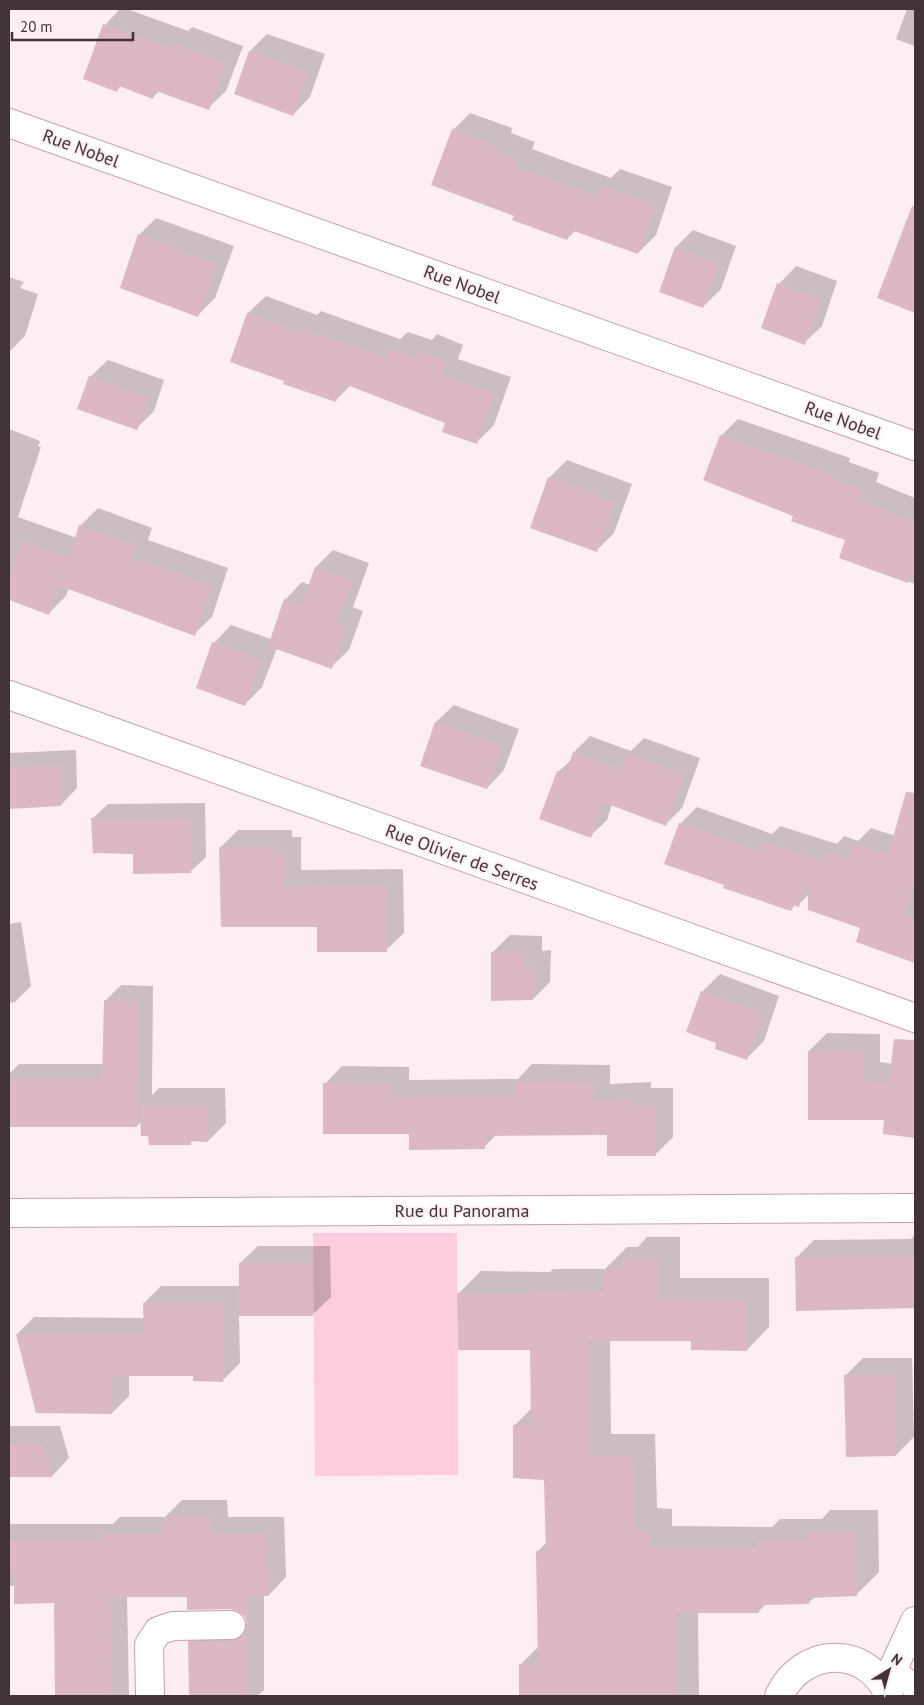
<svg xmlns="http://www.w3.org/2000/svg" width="924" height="1705" font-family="'PT Sans',sans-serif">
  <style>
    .green { fill: #fdccde }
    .shadow { fill: #0003 }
    .building { fill: #dcb7c4 }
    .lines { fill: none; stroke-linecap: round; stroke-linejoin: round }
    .lane-casing { stroke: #c6a1ae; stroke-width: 26 }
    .street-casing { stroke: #c6a1ae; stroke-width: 30 }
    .lane { stroke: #fff; stroke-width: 24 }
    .street { stroke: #fff; stroke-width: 28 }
    .labels { text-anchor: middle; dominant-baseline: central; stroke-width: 4; stroke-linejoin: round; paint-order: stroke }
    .street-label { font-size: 18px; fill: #423338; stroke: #fdeef3 }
  </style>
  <rect width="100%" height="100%" fill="#fdeef3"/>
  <polygon class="green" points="313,1233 457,1233 458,1475 315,1476"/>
  <g class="shadow">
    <polygon points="120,9 127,9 188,31 192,27 243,46 226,91 208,108 159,91 153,97 121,86 117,90 85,79 105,25"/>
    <polygon points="907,9 915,9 915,46 896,39"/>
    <polygon points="267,34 325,54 310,97 293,115 235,93 250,51"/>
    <polygon points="470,113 512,128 511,133 535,142 532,149 611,178 620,169 672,187 656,235 638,253 576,230 567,239 515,215 453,130"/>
    <polygon points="156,218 234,246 215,298 198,315 139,235"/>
    <polygon points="693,230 736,246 721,289 703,307 676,247"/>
    <polygon points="911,243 915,244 915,311 879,298"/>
    <polygon points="796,266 837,281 822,326 804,343 779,284"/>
    <polygon points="9,277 24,282 20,288 38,294 25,336 9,352"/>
    <polygon points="266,296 317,315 321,311 400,339 408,332 432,340 437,334 463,345 458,359 511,377 494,425 476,443 447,422 351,385 335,401 286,380 231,361 248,313"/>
    <polygon points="108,360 164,380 154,411 136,429 90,377"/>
    <polygon points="738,419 850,458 849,462 879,473 876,482 915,498 915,584 840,557 847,539 794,515 721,436"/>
    <polygon points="9,429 40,441 38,446 41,447 18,517 77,538 80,526 98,508 152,528 148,540 228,568 212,617 194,634 69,588 66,596 49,613 18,594 9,590 9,580 11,574 9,573"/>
    <polygon points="567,460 632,484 614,533 596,551 549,478"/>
    <polygon points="333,550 369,563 353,607 363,611 349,650 331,667 277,648 262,687 245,704 214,643 231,625 271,639 285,600 302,582 310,585 316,567"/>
    <polygon points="454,705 519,729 504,770 487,788 422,765 436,722"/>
    <polygon points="590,736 631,751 644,738 700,758 682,808 666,824 612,804 607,820 590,836 558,772 572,759 574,752"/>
    <polygon points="76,750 77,788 61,805 9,808 9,753"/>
    <polygon points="205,803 206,857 190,872 134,852 92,819 108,804"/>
    <polygon points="697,807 772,834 780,826 837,844 844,836 858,841 871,828 896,836 911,820 915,822 915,962 858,941 862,928 809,894 798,905 796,904 791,910 726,884 680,824"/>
    <polygon points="238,830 292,830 292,837 301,837 301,870 403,869 404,933 386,950 318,926 220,848"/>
    <polygon points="21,922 31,986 15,1002 9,1003 9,924"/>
    <polygon points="510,935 542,936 542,951 551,950 550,982 533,999 493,952"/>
    <polygon points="720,974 779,996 764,1041 746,1059 718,1042 702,992"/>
    <polygon points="121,985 153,986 152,1095 159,1088 225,1088 226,1123 208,1141 194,1140 190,1143 149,1135 142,1121 137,1126 9,1126 9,1074 19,1064 104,1064 105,1001"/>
    <polygon points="827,1033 880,1034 880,1062 915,1067 915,1137 884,1133 886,1119 809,1051"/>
    <polygon points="532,1064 610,1065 610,1084 651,1082 651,1088 673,1088 673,1137 655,1155 608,1134 497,1134 484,1147 410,1133 325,1084 342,1066 409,1067 409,1080 518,1079"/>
    <polygon points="915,1234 915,1306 798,1310 797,1257 814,1240 911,1239"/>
    <polygon points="647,1237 680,1237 680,1278 769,1278 769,1327 747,1350 692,1340 610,1340 611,1434 655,1434 657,1508 672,1509 672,1526 772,1527 780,1519 822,1519 830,1510 878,1510 879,1572 856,1595 815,1597 808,1603 766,1604 758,1612 698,1612 699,1696 520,1696 520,1665 539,1646 537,1552 547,1542 545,1479 514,1426 532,1408 531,1349 458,1294 481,1271 550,1272 553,1269 605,1269 627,1247 638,1247"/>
    <polygon points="258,1246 330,1246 331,1297 313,1314 239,1315 240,1363 223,1380 194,1374 129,1375 129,1396 112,1413 17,1334 34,1317 145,1318 144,1303 161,1286 240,1286 240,1263"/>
    <polygon points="863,1358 912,1358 914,1437 896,1455 846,1375"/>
    <polygon points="9,1426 60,1426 69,1458 52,1476 9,1476"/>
    <polygon points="182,1500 227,1500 228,1517 284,1517 286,1577 269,1595 264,1595 264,1690 257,1696 190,1696 189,1642 206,1624 247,1624 246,1617 240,1611 188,1595 127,1595 129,1696 56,1696 55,1602 15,1586 9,1586 9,1524 113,1524 120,1517 165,1517"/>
  </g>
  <g class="building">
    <polygon points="103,24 172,49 174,44 227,63 209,110 156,91 153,99 119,86 117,92 83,79"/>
    <polygon points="249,51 308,72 293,116 234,94"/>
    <polygon points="452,129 495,145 494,150 518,160 516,167 598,197 602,186 656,205 638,254 571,230 567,240 512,220 514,216 431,185"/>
    <polygon points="912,206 915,207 915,313 877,298"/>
    <polygon points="138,234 217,264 198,317 120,288"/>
    <polygon points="675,247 719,264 703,308 659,292"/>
    <polygon points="777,283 821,299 805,345 761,328"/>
    <polygon points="247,313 301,333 302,328 386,358 389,349 416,358 418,351 446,362 442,376 494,394 477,444 442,432 445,423 342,383 336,402 283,384 284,381 230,362"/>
    <polygon points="89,376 148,398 137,430 77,409"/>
    <polygon points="720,435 834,476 832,479 862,490 859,500 915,522 915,578 909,576 908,583 839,558 845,540 791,521 793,516 703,480"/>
    <polygon points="548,477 615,502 597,552 530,528"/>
    <polygon points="79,525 135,545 131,557 212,586 195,636 60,586"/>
    <polygon points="22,541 68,558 49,615 9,600 9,577"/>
    <polygon points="315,567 353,581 336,624 346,629 332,669 268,646 284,599 301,606"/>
    <polygon points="212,642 262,660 245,706 196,688"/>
    <polygon points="435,722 502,746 487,789 420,766"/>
    <polygon points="573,752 621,770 627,754 684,774 666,826 603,802 591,838 539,819 557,771 566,774"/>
    <polygon points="60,765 61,806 9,809 9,768"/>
    <polygon points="906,792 915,793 915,883 904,913 915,917 915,963 856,942 860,928 808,910 808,879 799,907 793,905 791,911 723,888 724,885 664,864 679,823 758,851 762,842 824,861 827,852 848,860 853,844 888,855"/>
    <polygon points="91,818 190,818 191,873 133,874 133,854 93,853"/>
    <polygon points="219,847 275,847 275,854 284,854 284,887 386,886 387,952 317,952 317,927 221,927"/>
    <polygon points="491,952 526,953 525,967 535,967 533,1000 491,1001"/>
    <polygon points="701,991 763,1013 747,1060 715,1049 716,1043 686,1032"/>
    <polygon points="104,1000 138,1001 137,1127 9,1127 9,1079 102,1079"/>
    <polygon points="894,1039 915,1040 915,1138 883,1134 884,1120 808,1120 808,1051 863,1051 863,1080 889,1083"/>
    <polygon points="514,1081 593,1082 593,1101 634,1099 634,1105 656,1105 656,1156 607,1156 607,1135 485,1136 485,1149 409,1150 409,1134 323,1134 323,1083 392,1084 392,1097 514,1096"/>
    <polygon points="140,1105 208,1105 208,1142 191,1141 191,1145 149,1145 148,1136 141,1136"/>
    <polygon points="915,1256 915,1308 796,1311 795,1257"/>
    <polygon points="624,1259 658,1259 658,1299 747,1300 747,1351 691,1350 691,1341 588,1341 589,1456 633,1456 635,1530 650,1531 650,1548 757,1548 756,1540 807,1541 807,1532 856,1532 857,1596 808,1598 809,1604 758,1605 759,1613 676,1613 677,1696 519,1696 519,1664 538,1665 536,1551 546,1551 544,1480 513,1478 513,1425 531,1425 530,1350 458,1350 457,1293 530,1294 530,1290 604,1291 604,1269 623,1268"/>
    <rect x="239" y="1263" width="74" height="53"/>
    <polygon points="143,1303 223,1303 223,1382 193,1381 193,1376 112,1376 112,1414 36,1413 16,1334 144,1334"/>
    <polygon points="844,1375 895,1375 896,1456 846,1457"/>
    <polygon points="9,1443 43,1443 52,1477 9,1477"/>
    <polygon points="163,1517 210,1517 211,1533 267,1534 269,1596 247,1596 247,1696 189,1696 188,1641 231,1641 239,1639 244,1633 247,1625 245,1617 239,1612 231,1609 187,1610 187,1597 110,1597 112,1696 55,1696 54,1603 14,1604 14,1573 9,1573 9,1541 102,1541 102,1534 163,1534"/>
  </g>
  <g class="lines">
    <defs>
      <polyline id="lane" points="893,1669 915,1688"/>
      <g id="street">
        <polyline points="9,123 915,446"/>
        <polyline points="9,695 915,1018"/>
        <polyline points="9,1213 915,1208"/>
        <polyline points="885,1686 915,1621"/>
        <polyline points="150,1696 149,1645 158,1631 173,1626 231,1625"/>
        <path d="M779 1696C802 1646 868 1644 889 1696"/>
      </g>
    </defs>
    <use href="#lane" class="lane-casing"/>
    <use href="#street" class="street-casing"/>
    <use href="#lane" class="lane"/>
    <use href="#street" class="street"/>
  </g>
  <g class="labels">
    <g class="street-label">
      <text transform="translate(81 148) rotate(20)">Rue Nobel</text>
      <text transform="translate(462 284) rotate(20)">Rue Nobel</text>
      <text transform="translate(843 420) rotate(20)">Rue Nobel</text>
      <text transform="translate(462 857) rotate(20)">Rue Olivier de Serres</text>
      <text x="462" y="1210">Rue du Panorama</text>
    </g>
  </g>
  <rect width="924" height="1705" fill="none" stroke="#423338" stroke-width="20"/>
  <g transform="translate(889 1670) rotate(37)" stroke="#fdeef3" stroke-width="4" paint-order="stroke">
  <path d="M0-4L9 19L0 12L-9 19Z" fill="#423338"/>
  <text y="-8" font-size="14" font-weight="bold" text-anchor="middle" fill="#423338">N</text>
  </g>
  <path d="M12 32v8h121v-8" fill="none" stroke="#423338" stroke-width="2.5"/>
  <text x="20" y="32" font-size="15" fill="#423338" stroke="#fdeef3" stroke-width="4" paint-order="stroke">20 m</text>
</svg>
